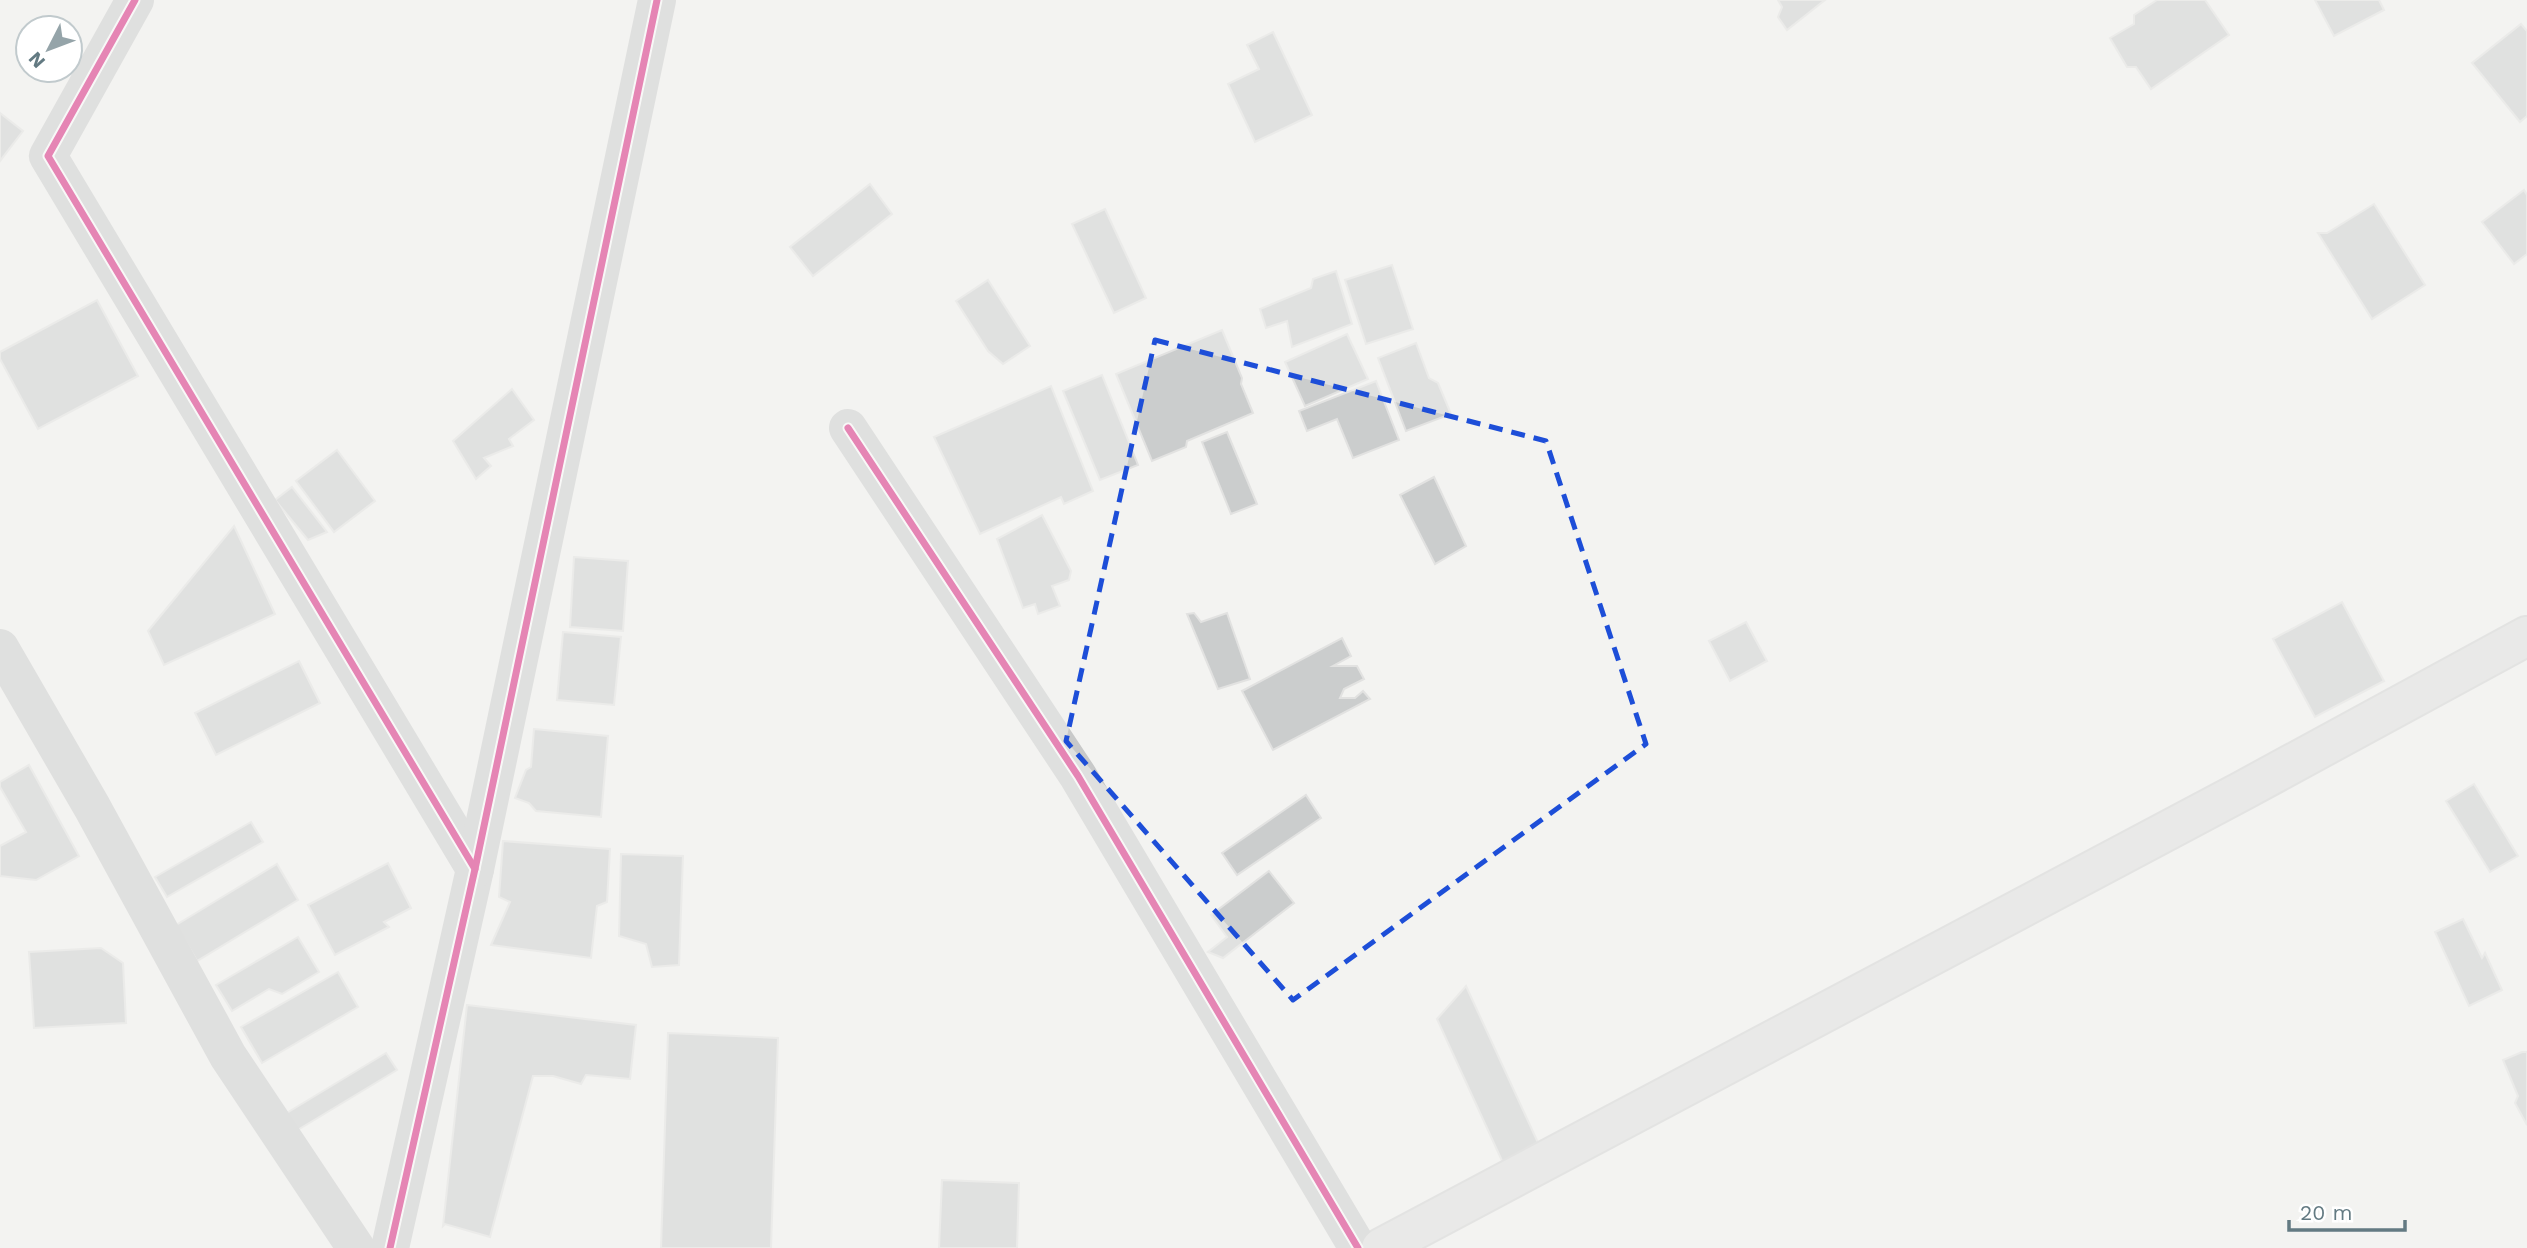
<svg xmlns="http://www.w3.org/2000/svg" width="2527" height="1248" font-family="'Work Sans',sans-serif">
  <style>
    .building { fill: #cbcdcd; stroke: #e2e2e1; stroke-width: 2 }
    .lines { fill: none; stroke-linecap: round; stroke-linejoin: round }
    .major-casing { stroke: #d0d1d1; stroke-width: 42 }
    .minor { stroke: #c8c9c9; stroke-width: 38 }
    .major { stroke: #dddedd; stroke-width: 38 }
    .cycleway-casing { stroke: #fff; stroke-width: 11 }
    .cycleway { stroke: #d6006c; stroke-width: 7 }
    .marked { fill: none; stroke: #1d4ed8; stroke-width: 5; stroke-dasharray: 14 9; stroke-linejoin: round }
  </style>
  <rect width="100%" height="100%" fill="#f3f3f1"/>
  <g class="building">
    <polygon points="1778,0 1825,0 1787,30 1778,17 1782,7"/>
    <polygon points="2157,0 2205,0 2229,35 2151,89 2136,67 2127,67 2110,38 2134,24 2134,15"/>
    <polygon points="2315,0 2379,0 2384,10 2334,36"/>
    <polygon points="2521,24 2527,31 2527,116 2520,122 2472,63"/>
    <polygon points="1273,32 1312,115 1255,142 1228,84 1259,69 1247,45"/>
    <polygon points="0,113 23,131 0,161"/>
    <polygon points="870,184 892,214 813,276 790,247"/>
    <polygon points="2524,190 2527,195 2527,254 2514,264 2482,222"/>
    <polygon points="2374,204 2425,285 2372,319 2318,233 2327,233"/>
    <polygon points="1105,209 1146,298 1114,313 1072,224"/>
    <polygon points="1392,265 1413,329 1366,344 1345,280"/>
    <polygon points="1336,271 1352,324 1292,347 1287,321 1266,328 1260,309 1311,288 1313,279"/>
    <polygon points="988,280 1030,346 1003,364 988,351 956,301"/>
    <polygon points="97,300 138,376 38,429 0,359 0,352"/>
    <polygon points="1222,330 1242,378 1241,384 1253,413 1187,441 1186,447 1152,461 1116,374"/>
    <polygon points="1347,334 1368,379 1305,406 1285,362"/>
    <polygon points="1416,343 1429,378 1438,383 1451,414 1406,431 1378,358"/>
    <polygon points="1102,375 1138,465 1100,480 1063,391"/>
    <polygon points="1376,381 1399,440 1353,458 1337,419 1307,431 1299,411"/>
    <polygon points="1051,386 1093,491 1064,504 1061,497 980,534 934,437"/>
    <polygon points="512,389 534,420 509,439 513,446 484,458 491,466 476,479 453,441"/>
    <polygon points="1227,432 1257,504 1231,514 1202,442"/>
    <polygon points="337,450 375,501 334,532 296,481"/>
    <polygon points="1434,477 1466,546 1435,564 1400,495"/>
    <polygon points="292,487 327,532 308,540 275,500"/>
    <polygon points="1042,515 1071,571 1069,580 1052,586 1060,606 1038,614 1035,604 1023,608 997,539"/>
    <polygon points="234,526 275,614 164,665 148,631"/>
    <polygon points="574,557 628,561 623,631 570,627"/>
    <polygon points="2342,602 2384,681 2315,717 2273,639"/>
    <polygon points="1194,613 1201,622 1227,613 1250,679 1218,689 1187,614"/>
    <polygon points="1746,622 1767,661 1730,681 1709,641"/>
    <polygon points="563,632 621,637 614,705 557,700"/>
    <polygon points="1342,638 1351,656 1333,666 1357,666 1364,679 1344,689 1340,698 1355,698 1363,691 1370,699 1273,750 1242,691"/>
    <polygon points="299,661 320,703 216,755 195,713"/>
    <polygon points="534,729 608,736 601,817 536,811 529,803 515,798 526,770 531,767"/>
    <polygon points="29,765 79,856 36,880 0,876 0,846 26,832 0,787 0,782"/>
    <polygon points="2474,784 2518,856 2490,872 2446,801"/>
    <polygon points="1306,795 1321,818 1237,875 1222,853"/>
    <polygon points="251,822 263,842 167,897 155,877"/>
    <polygon points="503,841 610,849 607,902 597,906 591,958 491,945 510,902 499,897"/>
    <polygon points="621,854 683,856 679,965 652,967 646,944 619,936"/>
    <polygon points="388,863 411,908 384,922 389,927 335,955 308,905"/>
    <polygon points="277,864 298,900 197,961 176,925"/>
    <polygon points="1269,871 1294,903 1223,958 1208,952 1227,937 1211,915"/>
    <polygon points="2463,919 2482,958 2485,953 2502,990 2469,1006 2435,932"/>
    <polygon points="298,937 319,972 282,994 269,989 232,1011 216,985"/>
    <polygon points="101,948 123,963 126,1023 34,1028 29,952"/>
    <polygon points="338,972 358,1007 262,1063 241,1027"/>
    <polygon points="1466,986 1540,1147 1503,1163 1437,1019"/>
    <polygon points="467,1005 636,1025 630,1079 586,1075 581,1084 553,1076 533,1076 490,1237 445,1224 443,1226"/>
    <polygon points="668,1033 778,1038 771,1248 661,1248"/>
    <polygon points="2522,1052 2527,1052 2527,1125 2515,1103 2518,1096 2503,1060"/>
    <polygon points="386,1053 397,1070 296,1131 285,1114"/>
    <polygon points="942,1180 1019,1183 1017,1248 939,1248"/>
  </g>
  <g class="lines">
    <defs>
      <polyline id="major" points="1381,1248 2242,791 2527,636"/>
    </defs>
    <use href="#major" class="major-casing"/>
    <g class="minor">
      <polyline points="135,0 48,156 475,869 390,1248"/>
      <polyline points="848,428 1078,776 1358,1248"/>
      <polyline points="0,648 92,807 228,1056 356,1248"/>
      <polyline points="475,869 657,0"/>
    </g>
    <use href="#major" class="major"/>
    <defs>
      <g id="cycleway">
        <polyline points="135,0 48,156 475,869 390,1248"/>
        <polyline points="848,428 1078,776 1358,1248"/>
        <polyline points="475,869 657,0"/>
      </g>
    </defs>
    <use href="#cycleway" class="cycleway-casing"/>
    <use href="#cycleway" class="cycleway"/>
  </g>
  <path d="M0 0H2527V1248H0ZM1155 340 1546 441 1646 744 1293 1000 1066 741Z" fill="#f3f3f1" fill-opacity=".55" fill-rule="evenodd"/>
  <path class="marked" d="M1155 340 1546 441 1646 744 1293 1000 1066 741Z"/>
  <g transform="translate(49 49) rotate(228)"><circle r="33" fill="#ffffff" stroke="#c1cacd" stroke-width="2"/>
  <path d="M0-5L12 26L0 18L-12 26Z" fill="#95a4a9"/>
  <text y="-10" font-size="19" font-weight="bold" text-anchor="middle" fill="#637a82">N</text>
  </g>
  <path d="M2289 1220v10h116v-10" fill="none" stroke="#637a82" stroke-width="3.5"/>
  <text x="2300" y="1220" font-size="21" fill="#637a82" stroke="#ffffff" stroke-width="5" paint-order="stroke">20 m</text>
</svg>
